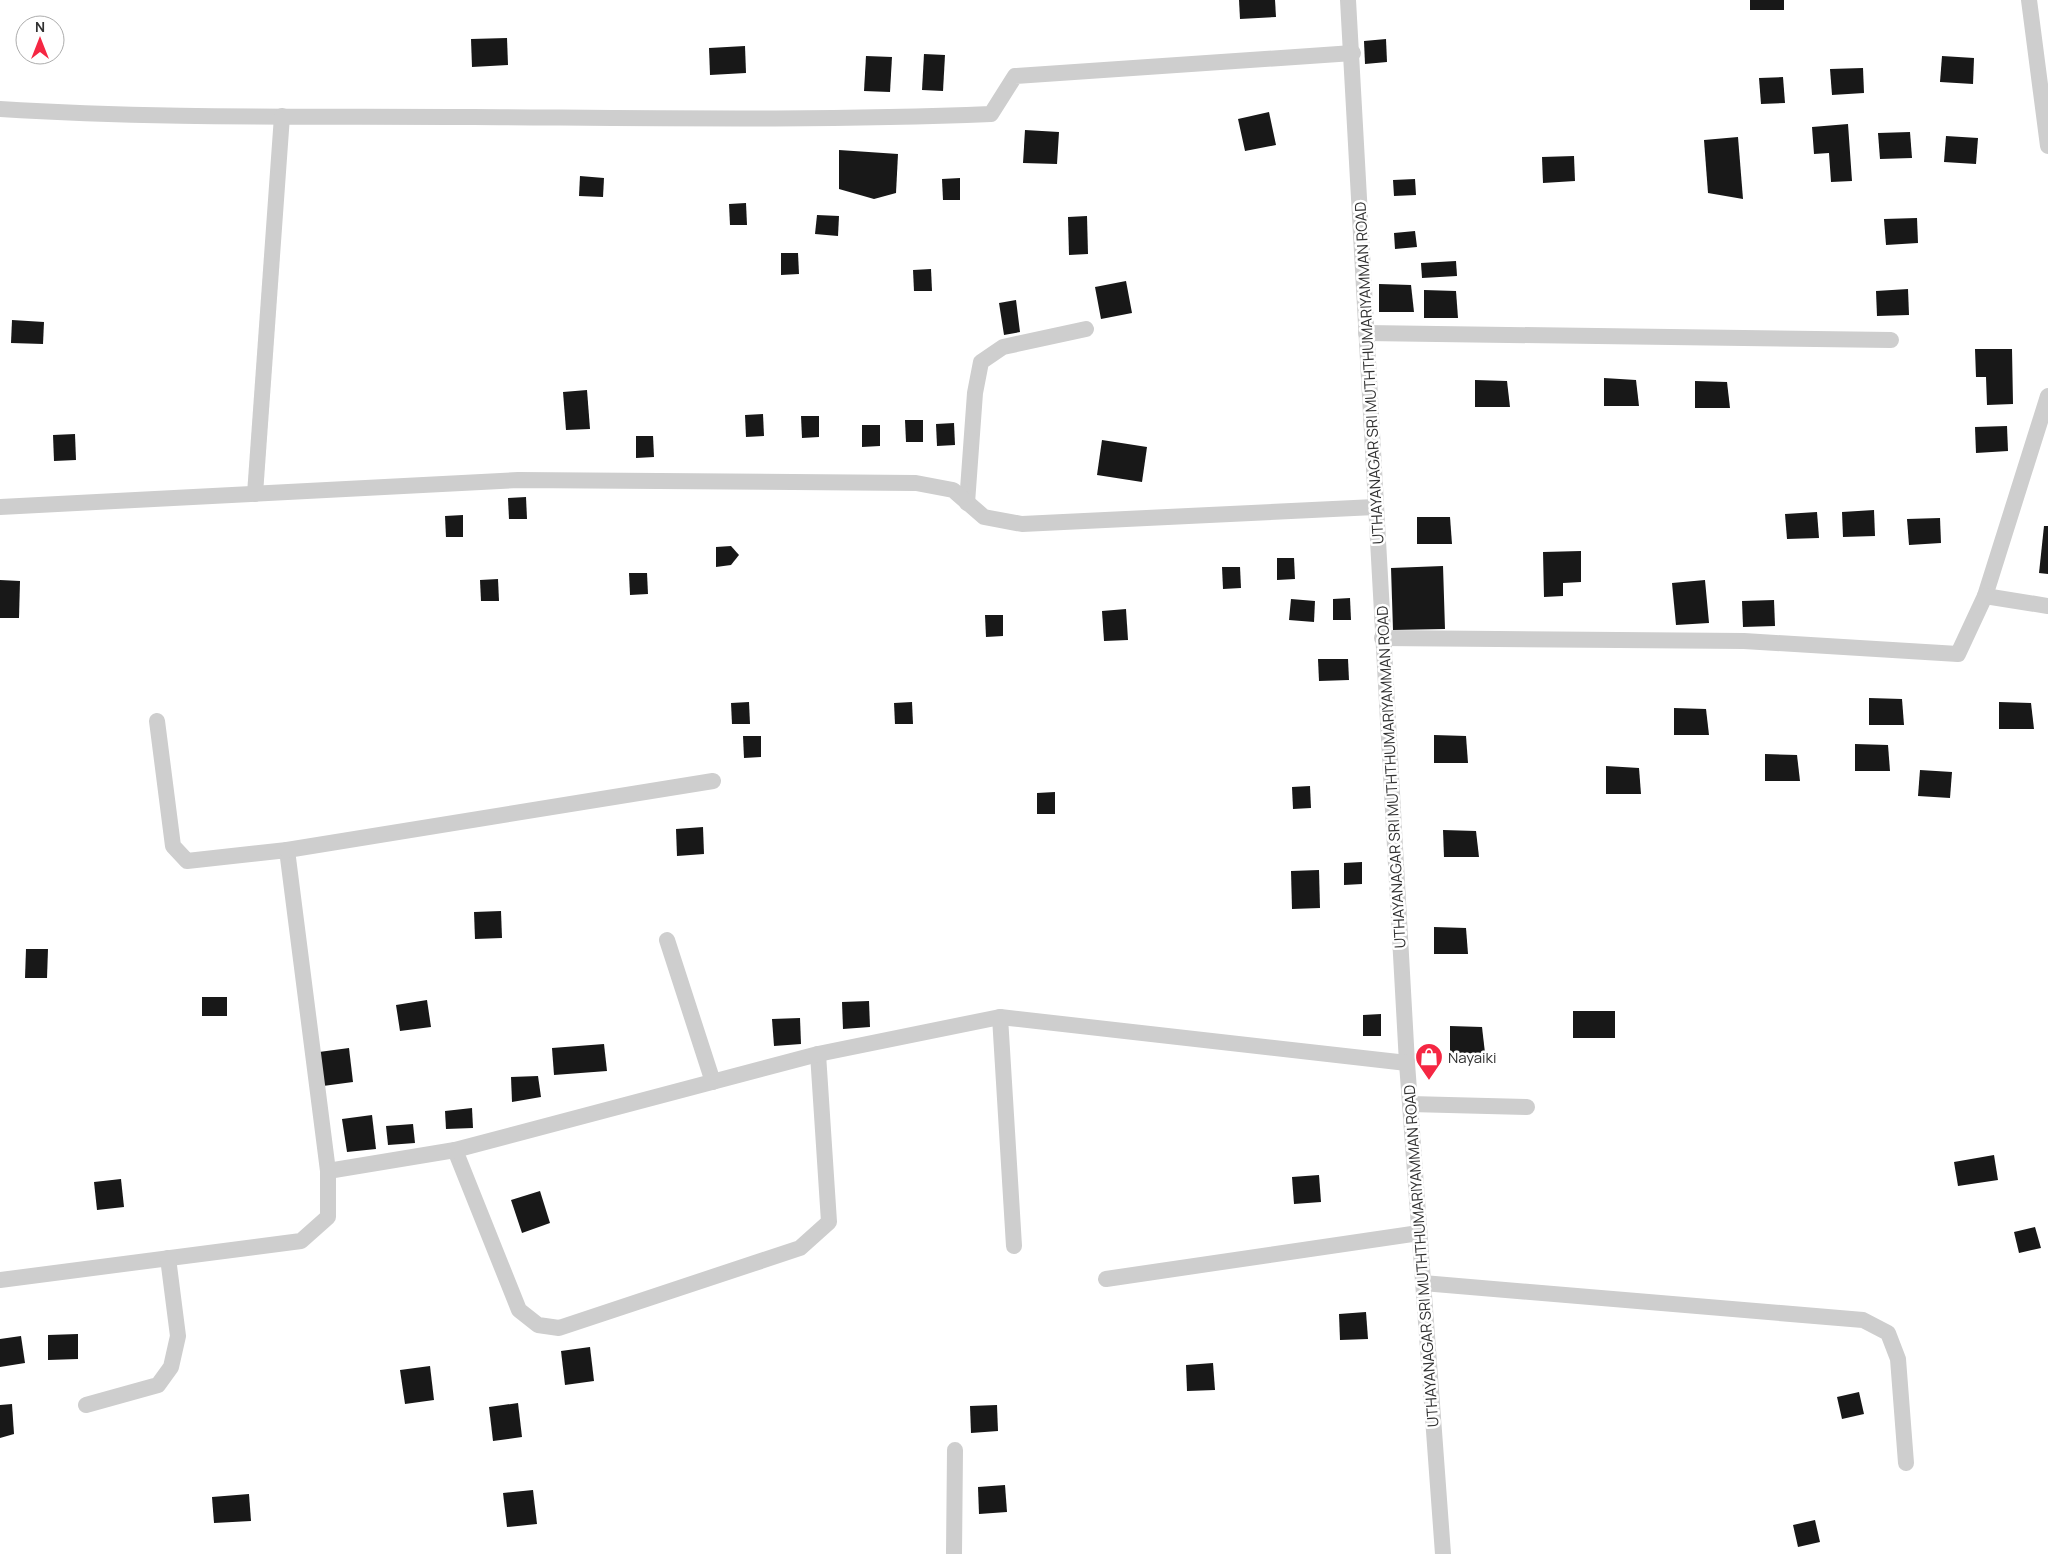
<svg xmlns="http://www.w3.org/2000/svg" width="2048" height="1554" font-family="Manrope,sans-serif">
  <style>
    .building { fill: #181818 }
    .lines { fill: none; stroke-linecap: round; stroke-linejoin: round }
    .street { stroke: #cecece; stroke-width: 16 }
    .labels { text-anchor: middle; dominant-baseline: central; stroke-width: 5; stroke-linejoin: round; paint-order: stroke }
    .street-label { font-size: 15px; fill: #313131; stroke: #fff }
    .poi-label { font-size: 15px; fill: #313131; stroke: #fff; text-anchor: start }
  </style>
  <rect width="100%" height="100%" fill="#fff"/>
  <g class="building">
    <polygon points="1239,0 1275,0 1276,17 1240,19"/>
    <rect x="1750" y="0" width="34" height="10"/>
    <polygon points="507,38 508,65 472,67 471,39"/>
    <polygon points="1386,39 1387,62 1365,64 1364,41"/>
    <polygon points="745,46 746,73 710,75 709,48"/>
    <polygon points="924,54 945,55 943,91 922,90"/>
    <polygon points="866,56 892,57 890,92 864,91"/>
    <polygon points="1942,56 1974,58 1973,84 1940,82"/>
    <polygon points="1863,68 1864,93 1832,95 1830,69"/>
    <polygon points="1783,77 1785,103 1761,104 1759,78"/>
    <polygon points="1269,112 1276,145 1245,151 1238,119"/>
    <polygon points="1848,124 1852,181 1831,182 1829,153 1814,154 1812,127"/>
    <polygon points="1025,130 1059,132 1057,164 1023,163"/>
    <polygon points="1910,132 1912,158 1880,159 1878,133"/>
    <polygon points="1946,136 1978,138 1976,164 1944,162"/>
    <polygon points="1738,137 1743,199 1708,193 1704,140"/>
    <polygon points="839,150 898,154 896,193 874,199 839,189"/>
    <polygon points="1574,156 1575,181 1543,183 1542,157"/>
    <polygon points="580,176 604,178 603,197 579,196"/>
    <polygon points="960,178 960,200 943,200 942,179"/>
    <polygon points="1415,179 1416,195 1394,196 1393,180"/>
    <polygon points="746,203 747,225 730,225 729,204"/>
    <polygon points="817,215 839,216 838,236 815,234"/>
    <polygon points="1087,216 1088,254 1069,255 1068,217"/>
    <polygon points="1917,218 1918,243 1886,245 1884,219"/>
    <polygon points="1415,231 1417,247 1395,249 1394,233"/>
    <polygon points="781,253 798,253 799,274 781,275"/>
    <polygon points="1456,261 1457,276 1422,278 1421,263"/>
    <polygon points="931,269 932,291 914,291 913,270"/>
    <polygon points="1126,281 1132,313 1101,319 1095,287"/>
    <polygon points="1379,284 1411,285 1414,312 1379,312"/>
    <polygon points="1908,289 1909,315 1877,316 1876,291"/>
    <polygon points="1424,290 1456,291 1458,318 1424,318"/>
    <polygon points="1016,300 1020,332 1004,335 999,303"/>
    <polygon points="12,320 44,322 43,344 11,343"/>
    <polygon points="1975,349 2012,349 2013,404 1987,405 1986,377 1976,377"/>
    <polygon points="1604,378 1636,380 1639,406 1604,406"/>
    <polygon points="1475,380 1507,381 1510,407 1475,407"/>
    <polygon points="1695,381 1727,382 1730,408 1695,408"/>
    <polygon points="587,390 590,429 566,430 563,392"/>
    <polygon points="763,414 764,436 746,437 745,415"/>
    <polygon points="801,416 819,416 819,437 802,438"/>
    <polygon points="905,420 923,420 923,442 906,442"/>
    <polygon points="954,423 955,445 937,446 936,424"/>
    <polygon points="862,425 880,425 880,446 862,447"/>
    <polygon points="2007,426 2008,451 1976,453 1975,427"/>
    <polygon points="75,434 76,460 54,461 53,435"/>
    <polygon points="636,436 653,436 654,457 636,458"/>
    <polygon points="1102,440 1147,447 1142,482 1097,475"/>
    <polygon points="526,497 527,519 509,519 508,498"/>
    <polygon points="1874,510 1875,536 1843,537 1842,512"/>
    <polygon points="1817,512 1819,538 1787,539 1785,514"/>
    <polygon points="463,515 463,537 446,537 445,516"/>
    <polygon points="1417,517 1450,517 1452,544 1417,544"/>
    <polygon points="1940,518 1941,543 1909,545 1907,519"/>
    <polygon points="2044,526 2048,526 2048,574 2039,573"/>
    <polygon points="731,546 739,555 731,565 716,567 716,547"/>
    <polygon points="1581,551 1581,582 1563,583 1563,596 1544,597 1543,552"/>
    <polygon points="1277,558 1294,558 1295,579 1277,580"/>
    <polygon points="1443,566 1445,629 1393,630 1391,568"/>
    <polygon points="1222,567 1240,567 1241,588 1223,589"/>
    <polygon points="629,573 647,573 648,594 630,595"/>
    <polygon points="498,579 499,601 481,601 480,580"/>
    <polygon points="0,580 20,581 19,618 0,618"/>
    <polygon points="1705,580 1709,623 1676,625 1672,583"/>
    <polygon points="1350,598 1351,620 1333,620 1333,599"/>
    <polygon points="1291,599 1315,601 1314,622 1289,620"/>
    <polygon points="1774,600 1775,626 1743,627 1742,601"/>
    <polygon points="1126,609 1128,640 1104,641 1102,611"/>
    <polygon points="985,615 1003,615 1003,636 986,637"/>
    <polygon points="1318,659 1348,659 1349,680 1319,681"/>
    <polygon points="1869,698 1902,699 1904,725 1869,725"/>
    <polygon points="749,702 750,724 732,724 731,703"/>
    <polygon points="912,702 913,724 895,724 894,703"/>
    <polygon points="1999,702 2031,703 2034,729 1999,729"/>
    <polygon points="1674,708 1706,709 1709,735 1674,735"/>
    <polygon points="1434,735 1466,736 1468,763 1434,763"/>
    <polygon points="743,736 761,736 761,757 744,758"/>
    <polygon points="1855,744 1888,745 1890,771 1855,771"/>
    <polygon points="1765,754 1797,755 1800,781 1765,781"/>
    <polygon points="1606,766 1639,768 1641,794 1606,794"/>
    <polygon points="1920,770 1952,772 1950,798 1918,796"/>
    <polygon points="1310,786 1311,808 1293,809 1292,787"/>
    <polygon points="1055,792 1055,814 1037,814 1037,793"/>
    <polygon points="703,827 704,854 677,856 676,829"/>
    <polygon points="1443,830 1476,831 1479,857 1444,857"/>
    <polygon points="1362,862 1362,884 1344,885 1344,863"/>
    <polygon points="1319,870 1320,908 1292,909 1291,871"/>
    <polygon points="501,911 502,938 475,939 474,912"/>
    <polygon points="1434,927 1466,928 1468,954 1434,954"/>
    <polygon points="26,949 48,949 47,978 25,978"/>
    <rect x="202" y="997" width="25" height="19"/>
    <polygon points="427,1000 431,1027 400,1031 396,1005"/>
    <polygon points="869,1001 870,1027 843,1029 842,1002"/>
    <rect x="1573" y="1011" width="42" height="27"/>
    <polygon points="1381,1014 1381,1036 1363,1036 1363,1015"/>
    <polygon points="800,1018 801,1044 774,1046 772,1019"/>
    <polygon points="1450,1026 1482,1027 1485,1053 1450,1054"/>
    <polygon points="604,1044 607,1071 554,1075 552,1048"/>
    <polygon points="349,1048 353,1082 323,1086 319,1052"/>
    <polygon points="538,1076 541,1097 512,1102 511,1077"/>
    <polygon points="472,1108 473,1128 446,1129 445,1111"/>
    <polygon points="372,1115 376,1149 347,1152 342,1119"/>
    <polygon points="413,1124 415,1143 388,1145 386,1126"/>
    <polygon points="1994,1155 1998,1180 1958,1186 1954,1162"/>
    <polygon points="1319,1175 1321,1202 1294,1204 1292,1177"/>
    <polygon points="121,1179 124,1207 97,1210 94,1182"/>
    <polygon points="540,1191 550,1223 522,1233 511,1200"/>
    <polygon points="2035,1227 2041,1248 2019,1253 2014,1232"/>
    <polygon points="1366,1312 1368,1339 1340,1340 1339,1314"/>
    <polygon points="78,1334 78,1359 48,1360 48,1335"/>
    <polygon points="21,1336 25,1363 0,1367 0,1339"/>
    <polygon points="590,1347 594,1381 565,1385 561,1351"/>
    <polygon points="1213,1363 1215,1390 1187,1391 1186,1365"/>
    <polygon points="430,1366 434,1400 405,1404 400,1370"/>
    <polygon points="1859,1392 1864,1414 1842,1419 1837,1397"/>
    <polygon points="518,1403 522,1437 493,1441 489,1407"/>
    <polygon points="12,1404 14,1434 0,1438 0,1405"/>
    <polygon points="997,1405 998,1431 971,1433 970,1406"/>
    <polygon points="1005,1485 1007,1512 979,1514 978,1487"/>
    <polygon points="533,1490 537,1524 507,1527 503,1493"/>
    <polygon points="249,1494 251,1521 214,1523 212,1497"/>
    <polygon points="1815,1520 1820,1542 1798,1547 1793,1525"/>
  </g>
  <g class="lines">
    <g class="street">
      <polyline points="1348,0 1407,1063 1443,1554"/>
      <polyline points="2029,0 2048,146"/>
      <path d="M0 109C157 119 315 116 473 117 646 118 818 121 991 114L1015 76 1353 53"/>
      <polyline points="1366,333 1891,340"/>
      <polyline points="255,494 282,116"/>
      <polyline points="967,503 975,393 981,362 1003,347 1086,329"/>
      <polyline points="0,507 518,480 916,483 953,490 984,517 1022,524 1375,507"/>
      <polyline points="1985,596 2048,396"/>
      <polyline points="1382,638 1744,641 1958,654 1985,596 2048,606"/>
      <polyline points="157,721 173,846 187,861 287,850 328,1171"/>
      <polyline points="287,850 713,781"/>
      <polyline points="667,940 713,1082"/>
      <polyline points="1000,1017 1014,1246"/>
      <polyline points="1410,1104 1527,1107"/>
      <polyline points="455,1150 519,1310 538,1325 559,1328 800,1248 829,1222 818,1054"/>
      <polyline points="1106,1279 1419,1233"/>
      <polyline points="0,1280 301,1241 328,1217 328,1171 455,1150 818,1054 1000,1017 1407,1063"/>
      <polyline points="1423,1283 1863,1320 1888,1333 1898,1359 1906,1463"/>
      <polyline points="86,1405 158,1385 171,1367 178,1336 168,1258"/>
      <polyline points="954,1554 955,1450"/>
    </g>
  </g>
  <defs>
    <symbol id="shop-pin" viewBox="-11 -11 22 30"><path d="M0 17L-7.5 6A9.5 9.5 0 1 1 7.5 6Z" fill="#f52743" stroke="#fff"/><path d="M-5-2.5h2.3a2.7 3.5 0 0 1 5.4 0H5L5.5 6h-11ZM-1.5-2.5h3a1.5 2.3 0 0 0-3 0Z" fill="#fff"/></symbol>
  </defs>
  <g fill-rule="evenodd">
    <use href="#shop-pin" x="1413" y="1041" width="32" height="43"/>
  </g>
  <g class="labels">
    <g class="street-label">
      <text transform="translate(1369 373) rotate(-93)">UTHAYANAGAR SRI MUTHTHUMARIYAMMAN ROAD</text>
      <text transform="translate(1391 777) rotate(-93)">UTHAYANAGAR SRI MUTHTHUMARIYAMMAN ROAD</text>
      <text transform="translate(1421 1256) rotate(-94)">UTHAYANAGAR SRI MUTHTHUMARIYAMMAN ROAD</text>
    </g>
    <g class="poi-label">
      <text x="1448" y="1057">Nayaiki</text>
    </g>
  </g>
  <g transform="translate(40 40)"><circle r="24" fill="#ffffff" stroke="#adadad"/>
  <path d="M0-4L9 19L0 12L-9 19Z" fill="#f52743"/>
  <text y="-8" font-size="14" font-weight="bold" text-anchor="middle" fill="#313131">N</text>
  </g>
</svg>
